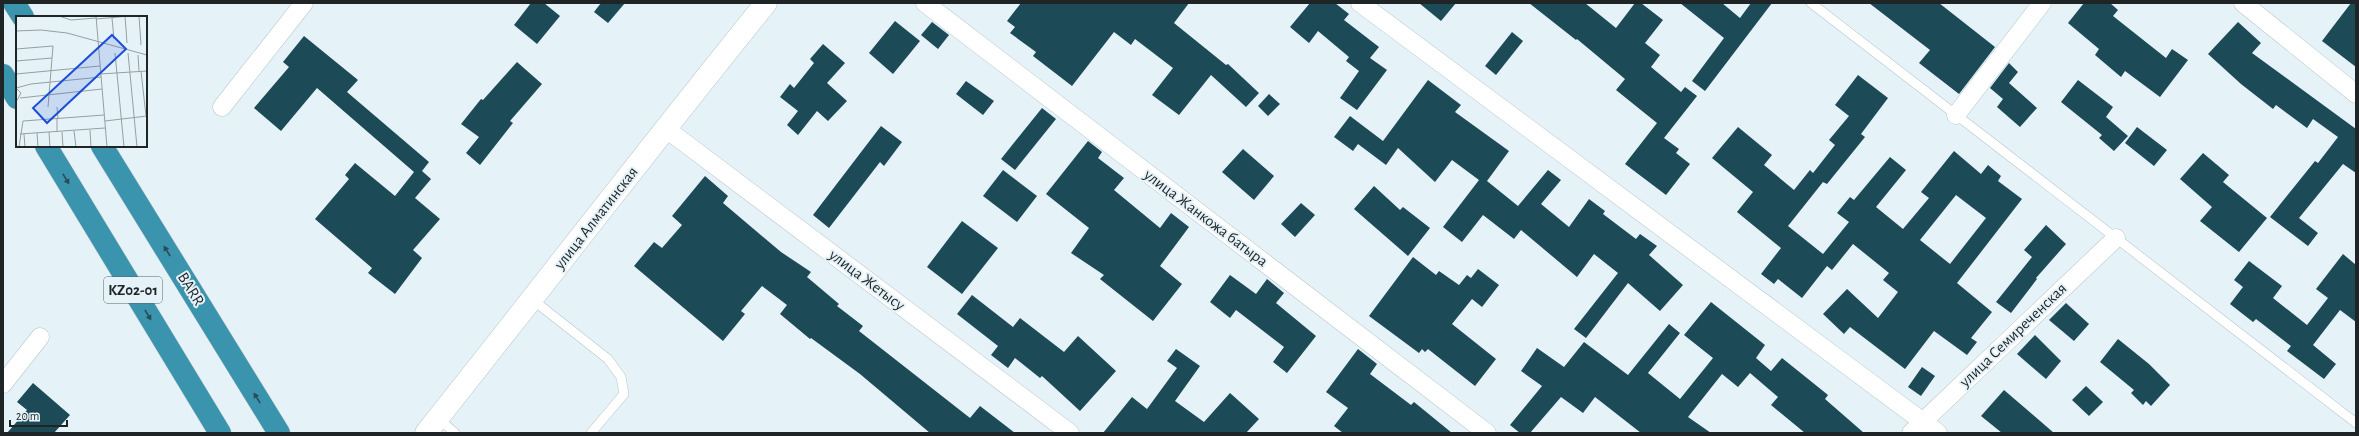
<svg xmlns="http://www.w3.org/2000/svg" width="2359" height="436" font-family="'Alegreya Sans',sans-serif">
  <style>
    .building { fill: #1d4a57; fill-rule: evenodd }
    .lines { fill: none; stroke-linecap: round; stroke-linejoin: round }
    .service-casing { stroke: #b8c5c9; stroke-width: 10 }
    .minor-casing { stroke: #b8c5c9; stroke-width: 19 }
    .tertiary-casing { stroke: #b8c5c9; stroke-width: 23 }
    .motorway-casing { stroke: #cecfcf; stroke-width: 23 }
    .service { stroke: #fff; stroke-width: 9 }
    .minor { stroke: #fff; stroke-width: 18 }
    .tertiary { stroke: #fff; stroke-width: 22 }
    .motorway { stroke: #3b94ad; stroke-width: 22 }
    .oneway { fill: #294b55 }
    .labels { text-anchor: middle; dominant-baseline: central; stroke-width: 4; stroke-linejoin: round; paint-order: stroke }
    .shield { fill: #e5f2f7; stroke: #5a6265; stroke-width: 1 }
    .shield-label { font-size: 15px; font-weight: bold; fill: #1f2426 }
    .street-label { font-size: 16px; fill: #1f2426; stroke: #e5f2f7 }
    .inset-road { fill: none; stroke: #96a0a3; stroke-width: 1 }
    .view { fill: #1d4ed8; fill-opacity: 0.15; stroke: #1d4ed8; stroke-width: 2 }
    .inset-edge { fill: none; stroke: #1f2426; stroke-width: 2 }
  </style>
  <rect width="100%" height="100%" fill="#e5f2f7"/>
  <g class="building">
    <polygon points="531,3 544,3 560,16 537,44 514,25"/>
    <polygon points="601,3 625,3 608,23 594,12"/>
    <polygon points="1021,3 1189,3 1174,23 1226,65 1228,64 1259,93 1246,107 1211,75 1179,115 1152,95 1173,68 1135,39 1131,45 1114,32 1072,86 1033,56 1036,52 1010,33 1015,27 1007,21"/>
    <polygon points="1310,3 1335,3 1349,14 1344,20 1379,47 1370,58 1387,70 1357,110 1340,98 1359,71 1346,61 1349,57 1318,31 1309,43 1290,27"/>
    <polygon points="1419,3 1456,3 1441,21"/>
    <polygon points="1529,3 1585,3 1616,28 1635,3 1641,3 1663,20 1645,43 1660,55 1651,67 1681,92 1685,87 1697,96 1664,138 1679,149 1676,153 1690,164 1666,195 1625,164 1657,123 1616,90 1625,79 1577,39 1576,40"/>
    <polygon points="1680,3 1722,3 1740,18 1751,3 1772,3 1705,91 1692,81 1724,38"/>
    <polygon points="1869,3 1939,3 1995,47 1959,94 1919,63 1930,50"/>
    <polygon points="2084,3 2110,3 2118,10 2113,16 2166,58 2172,49 2188,60 2160,97 2125,71 2121,77 2095,55 2099,49 2068,23"/>
    <polygon points="2351,3 2356,3 2356,67 2322,41"/>
    <polygon points="895,21 920,41 893,74 869,53"/>
    <polygon points="932,22 949,35 938,49 921,35"/>
    <polygon points="2238,22 2261,43 2252,53 2356,129 2356,173 2343,164 2299,218 2318,233 2308,246 2270,217 2315,161 2318,163 2338,137 2313,119 2307,128 2276,105 2273,109 2241,84 2208,54"/>
    <polygon points="1512,32 1523,41 1496,75 1485,66"/>
    <polygon points="304,36 358,80 347,92 429,162 422,171 431,179 415,198 440,219 413,250 422,258 395,294 368,273 372,268 315,219 349,179 345,175 355,163 395,196 414,172 317,88 281,131 254,108 289,67 283,62"/>
    <polygon points="823,44 845,63 827,83 847,101 828,121 817,111 798,135 787,125 798,111 780,97 790,84 794,88 814,63 810,59"/>
    <polygon points="517,62 542,84 510,121 513,123 480,165 466,153 479,137 461,124 481,99 483,100"/>
    <polygon points="2009,63 2018,72 2009,83 2037,108 2020,127 1997,107 2003,99 1990,88"/>
    <path d="M1858 75 1888 98 1861 134 1865 137 1827 184 1823 182 1788 226 1823 254 1849 222 1837 213 1850 197 1854 200 1890 157 1906 170 1876 207 1903 229 1929 198 1921 192 1954 151 1981 174 1988 165 2001 176 1998 181 2022 199 1957 283 1992 312 1971 338 1977 342 1967 355 1934 331 1905 369 1850 327 1844 334 1823 314 1847 289 1878 318 1898 292 1883 280 1889 273 1853 244 1832 270 1827 266 1802 298 1778 279 1774 284 1761 274 1781 248 1737 212 1753 192 1712 158 1738 127 1772 155 1764 165 1794 190 1810 170 1813 173 1835 145 1829 140 1849 116 1835 105ZM1956 195 1986 218 1950 264 1920 240Z"/>
    <polygon points="1428,80 1461,105 1455,112 1509,151 1487,181 1518,206 1548,170 1561,180 1541,204 1569,227 1589,199 1605,211 1603,214 1636,239 1640,234 1657,246 1649,255 1683,285 1660,311 1628,283 1586,338 1574,329 1618,273 1594,254 1577,277 1521,230 1514,239 1483,215 1462,242 1443,227 1479,180 1452,160 1435,182 1398,148 1386,165 1358,144 1353,151 1334,137 1350,116 1383,141"/>
    <polygon points="2078,80 2113,107 2106,117 2128,136 2114,151 2099,138 2102,135 2061,102"/>
    <polygon points="966,81 994,101 983,115 956,94"/>
    <polygon points="1269,94 1280,104 1268,116 1258,106"/>
    <polygon points="1042,108 1056,119 1015,170 1001,159"/>
    <polygon points="881,126 902,142 884,166 880,162 829,228 813,215"/>
    <polygon points="2137,127 2167,150 2154,166 2125,143"/>
    <polygon points="1088,141 1102,152 1098,158 1124,178 1114,190 1160,228 1171,213 1189,227 1160,266 1182,284 1153,321 1100,279 1104,275 1071,253 1089,228 1046,194"/>
    <polygon points="1243,149 1274,176 1254,200 1222,172"/>
    <polygon points="2203,153 2229,175 2223,182 2267,218 2239,252 2200,221 2212,207 2180,179"/>
    <polygon points="1003,170 1037,196 1017,222 983,196"/>
    <polygon points="705,176 728,196 723,203 781,252 811,272 807,277 839,304 837,306 863,326 859,331 970,418 980,406 1015,433 930,433 860,374 811,338 810,339 780,314 787,305 762,286 741,311 745,314 723,341 634,266 654,242 662,248 682,225 672,216"/>
    <polygon points="1374,186 1400,210 1403,207 1430,228 1408,256 1354,209"/>
    <polygon points="1301,203 1315,215 1295,237 1281,224"/>
    <polygon points="962,221 998,248 962,294 927,267"/>
    <polygon points="2046,225 2066,244 2036,278 2037,279 2011,313 1996,302 2032,257 2024,250"/>
    <polygon points="2343,254 2356,265 2356,322 2340,310 2313,345 2336,364 2324,379 2287,351 2291,346 2256,319 2253,322 2230,304 2243,287 2234,280 2249,261 2282,286 2273,298 2307,325 2328,298 2316,289"/>
    <polygon points="1413,257 1436,275 1439,271 1459,285 1467,275 1471,278 1478,269 1499,285 1482,307 1472,299 1452,324 1496,359 1475,386 1428,349 1425,352 1422,349 1419,353 1369,316"/>
    <polygon points="1230,275 1256,294 1267,279 1284,293 1276,303 1316,336 1287,373 1273,362 1284,347 1236,310 1230,318 1210,302"/>
    <polygon points="972,295 1013,327 1020,318 1064,352 1078,336 1116,371 1080,411 1042,376 1040,378 1015,358 1008,368 991,355 998,346 957,314"/>
    <polygon points="1711,302 1765,345 1756,358 1771,371 1782,358 1828,395 1825,399 1864,433 1805,433 1771,405 1778,397 1750,373 1738,387 1722,374 1688,417 1711,433 1641,433 1595,397 1583,413 1561,397 1530,433 1520,433 1510,425 1542,386 1521,371 1537,348 1564,367 1584,342 1628,375 1669,324 1680,333 1648,373 1680,399 1713,358 1684,335"/>
    <polygon points="2066,303 2089,324 2074,341 2049,320"/>
    <polygon points="2035,335 2061,361 2046,379 2017,354"/>
    <polygon points="2118,339 2149,364 2170,385 2151,406 2146,401 2143,405 2131,393 2134,390 2100,362"/>
    <polygon points="1176,349 1200,366 1175,401 1204,422 1230,393 1259,419 1246,433 1103,433 1132,397 1147,409 1177,368 1167,361"/>
    <polygon points="1358,349 1377,364 1370,374 1411,405 1414,402 1452,433 1343,433 1334,426 1348,408 1326,392"/>
    <polygon points="1922,367 1935,376 1921,396 1908,387"/>
    <polygon points="33,383 70,415 54,433 7,433 27,410 17,402"/>
    <polygon points="2086,386 2103,402 2089,416 2072,400"/>
    <polygon points="2004,390 2054,433 2002,433 1981,416"/>
  </g>
  <g class="lines">
    <defs>
      <g id="service">
        <polyline points="1811,3 2356,423"/>
        <polyline points="533,300 608,359 621,377 624,394 591,433"/>
        <polyline points="438,418 455,433"/>
      </g>
      <g id="minor">
        <polyline points="925,3 1487,433"/>
        <polyline points="1360,3 1938,433"/>
        <polyline points="2243,3 2356,94"/>
        <polyline points="222,107 304,3"/>
        <polyline points="1956,115 2042,3"/>
        <polyline points="665,128 1070,433"/>
        <polyline points="3,384 40,337"/>
        <polyline points="1911,433 2116,238"/>
      </g>
      <path id="tertiary" d="M426 433C540 290 651 145 766 3"/>
      <g id="motorway">
        <polyline points="14,3 23,17"/>
        <polyline points="3,75 17,98"/>
        <polyline points="46,146 220,433"/>
        <polyline points="102,146 279,433"/>
      </g>
    </defs>
    <use href="#service" class="service-casing"/>
    <use href="#minor" class="minor-casing"/>
    <use href="#tertiary" class="tertiary-casing"/>
    <use href="#motorway" class="motorway-casing"/>
    <use href="#service" class="service"/>
    <use href="#minor" class="minor"/>
    <use href="#tertiary" class="tertiary"/>
    <use href="#motorway" class="motorway"/>
  </g>
  <defs><path id="oneway-solid" d="M-6-.8H1V-3.2L6.5 0L1 3.2V.8H-6Z"/></defs>
  <g class="oneway">
    <use href="#oneway-solid" transform="translate(66 179) rotate(59)"/>
    <use href="#oneway-solid" transform="translate(167 251) rotate(-122)"/>
    <use href="#oneway-solid" transform="translate(148 315) rotate(59)"/>
    <use href="#oneway-solid" transform="translate(257 398) rotate(-122)"/>
  </g>
  <g class="labels">
    <rect class="shield" x="104" y="277" width="58" height="26" rx="3"/>
    <g class="shield-label">
      <text x="133" y="290">KZ02-01</text>
    </g>
    <g class="street-label">
      <text transform="translate(596 218) rotate(-52)">улица Алматинская</text>
      <text transform="translate(1206 218) rotate(37)">улица Жанкожа батыра</text>
      <text transform="translate(867 280) rotate(37)">улица Жетысу</text>
      <text transform="translate(191 289) rotate(58)">BARR</text>
      <text transform="translate(2013 335) rotate(-44)">улица Семиреченская</text>
    </g>
  </g>
  <g transform="translate(16 16)">
    <rect width="131" height="131" fill="#e5f2f7"/>
    <path class="inset-road" d="M1 0H34M43 0 55 4 80 2M80 0 91 131M109 0 111 27M123 0 125 29M96 2 98 23M80 3 114 0M0 15 25 14 51 17 131 39M0 33 37 30 32 91M99 37 108 131M112 37 121 131M122 39 123 55M0 45 36 42M125 55 130 100M0 58 84 50M84 58 131 55M0 72 15 68 85 61M4 82 86 73M0 86 5 77 0 72M41 91 42 103M41 103V116M89 105 131 100M74 114 75 131M58 115 60 131M33 116 34 131M46 116 47 131M21 117 22 131M4 118 89 112M8 118 9 131M3 131 7 105 88 99"/>
    <path class="view" d="M96 19 110 33 31 107 17 92Z"/>
    <rect width="131" height="131" class="inset-edge"/>
  </g>
  <rect width="2359" height="436" fill="none" stroke="#1f2426" stroke-width="8"/>
  <path d="M10 420v6h57v-6" fill="none" stroke="#1f2426" stroke-width="2"/>
  <text x="16" y="420" font-size="12" fill="#1f2426" stroke="#e5f2f7" stroke-width="3" paint-order="stroke">20 m</text>
</svg>
